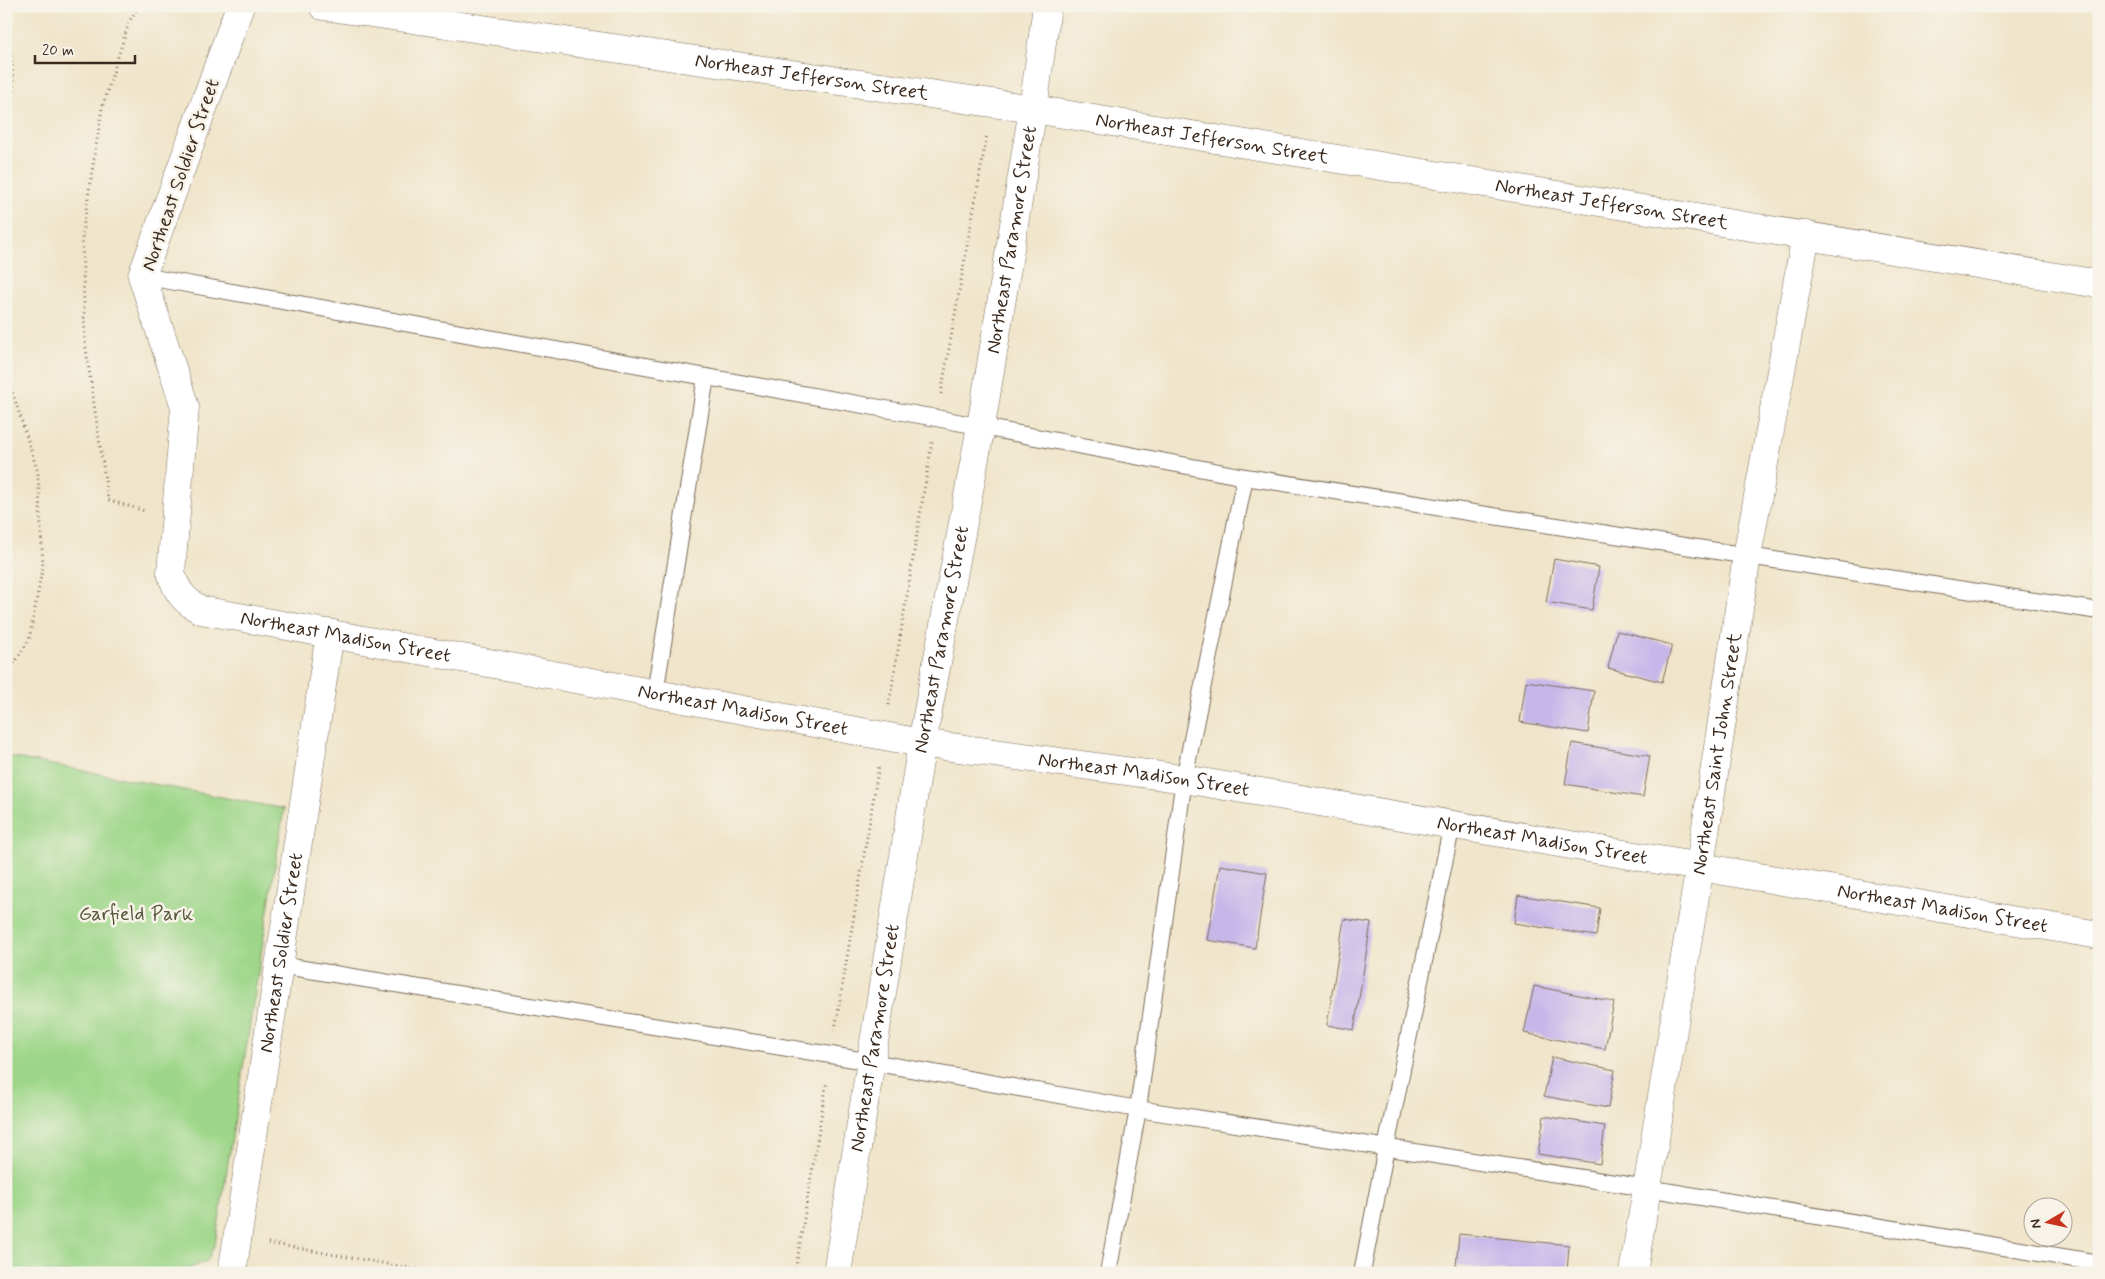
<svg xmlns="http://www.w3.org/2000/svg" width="2105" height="1279" font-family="Mynerve,sans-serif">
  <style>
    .green { fill: #9dd688; stroke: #6c8053 }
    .building { fill: #c7b7e9 }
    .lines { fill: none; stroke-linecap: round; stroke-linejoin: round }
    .lane-casing { stroke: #7a6b5a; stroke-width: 18 }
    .street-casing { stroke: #7a6b5a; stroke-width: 29 }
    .path { stroke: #7a6b5a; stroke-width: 3; stroke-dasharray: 1 4; stroke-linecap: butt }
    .lane { stroke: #fff; stroke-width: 16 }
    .street { stroke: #fff; stroke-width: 28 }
    .labels { text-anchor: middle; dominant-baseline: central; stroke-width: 5; stroke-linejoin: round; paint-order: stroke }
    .street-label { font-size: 20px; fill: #3b2a1e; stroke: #f7f3e8 }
    .park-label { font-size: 20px; fill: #545538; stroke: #f7f3e8 }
  </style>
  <rect width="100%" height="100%" fill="#f7f3e8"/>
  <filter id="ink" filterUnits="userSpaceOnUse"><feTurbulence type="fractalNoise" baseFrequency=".02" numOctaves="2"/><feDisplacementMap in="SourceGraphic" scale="10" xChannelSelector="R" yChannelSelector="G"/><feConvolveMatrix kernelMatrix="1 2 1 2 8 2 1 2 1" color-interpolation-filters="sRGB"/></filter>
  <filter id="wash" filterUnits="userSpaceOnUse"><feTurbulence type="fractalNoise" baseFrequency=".0096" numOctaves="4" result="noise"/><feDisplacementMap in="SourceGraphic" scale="20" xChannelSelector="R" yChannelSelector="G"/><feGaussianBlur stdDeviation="1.12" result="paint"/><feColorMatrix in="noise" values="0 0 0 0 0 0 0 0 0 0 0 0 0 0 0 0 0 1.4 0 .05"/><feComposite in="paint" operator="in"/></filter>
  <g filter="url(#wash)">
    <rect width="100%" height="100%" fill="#f0e5ca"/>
    <polygon class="green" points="6,756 284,809 215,1245 207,1261 179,1273 6,1273"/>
    <g id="blocks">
      <g class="building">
        <polygon points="1554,559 1599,567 1592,610 1546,602"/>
        <polygon points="1617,631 1672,645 1662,682 1608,668"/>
        <polygon points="1526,681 1594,691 1588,733 1520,722"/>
        <polygon points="1572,743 1650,756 1643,797 1565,784"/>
        <polygon points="1220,865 1267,873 1255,948 1207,940"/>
        <polygon points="1518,895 1600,908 1596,936 1514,923"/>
        <polygon points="1344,919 1371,923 1354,1030 1327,1025"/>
        <polygon points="1534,986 1614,1002 1605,1049 1524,1033"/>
        <polygon points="1552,1057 1615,1070 1608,1108 1544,1096"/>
        <polygon points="1544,1116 1605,1126 1600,1164 1538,1154"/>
        <polygon points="1459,1234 1569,1245 1567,1273 1521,1273 1456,1266"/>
      </g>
    </g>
  </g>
  <g filter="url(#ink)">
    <use href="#blocks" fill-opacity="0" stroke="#7a6b5a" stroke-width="1"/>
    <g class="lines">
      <defs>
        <g id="lane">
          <polyline points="142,276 936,418 1245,477 2099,611"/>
          <polyline points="655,693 706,377"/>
          <polyline points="279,965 831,1055 1138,1109 1647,1188 2099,1263"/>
          <polyline points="1108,1273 1138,1109 1184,779 1245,477"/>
          <polyline points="1362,1273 1386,1148 1452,824"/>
        </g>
        <g id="street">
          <path id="s1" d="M240 6 142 276 185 407 171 572C176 591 184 601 201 610L922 743 1184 779 2099 935"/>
          <path id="s2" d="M323 6 1033 109 2099 284"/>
          <path id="s3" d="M232 1273 330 633"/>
          <path id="s4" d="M837 1273 922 743 981 426 1033 109 1047 6"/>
          <path id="s5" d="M1633 1273 1700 866 1747 556 1806 235"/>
        </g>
      </defs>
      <use href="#lane" class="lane-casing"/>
      <use href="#street" class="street-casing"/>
      <g class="path">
        <polyline points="139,6 129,22 102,108 82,235 85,342 108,500 145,511"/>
        <polyline points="6,16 10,35 14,94 6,118"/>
        <polyline points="6,385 13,394 38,472 43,566 29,640 6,676"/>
        <polyline points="941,394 987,134"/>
        <polyline points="889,705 932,442"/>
        <polyline points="835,1030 879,765"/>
        <polyline points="268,1243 439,1273"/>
        <polyline points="795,1273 827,1081"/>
      </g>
      <use href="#lane" class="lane"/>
      <use href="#street" class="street"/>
    </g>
  </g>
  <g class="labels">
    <g class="street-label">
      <text stroke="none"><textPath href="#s2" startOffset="494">Northeast Jefferson Street</textPath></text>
      <text stroke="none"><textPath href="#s2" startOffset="899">Northeast Jefferson Street</textPath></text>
      <text transform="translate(181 175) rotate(-71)">Northeast Soldier Street</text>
      <text stroke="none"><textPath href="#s2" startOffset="1304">Northeast Jefferson Street</textPath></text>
      <text stroke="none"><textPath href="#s4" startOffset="1048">Northeast Paramore Street</textPath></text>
      <text stroke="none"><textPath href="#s1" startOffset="788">Northeast Madison Street</textPath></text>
      <text stroke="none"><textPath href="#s4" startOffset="642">Northeast Paramore Street</textPath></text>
      <text stroke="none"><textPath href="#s1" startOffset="1192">Northeast Madison Street</textPath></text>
      <text stroke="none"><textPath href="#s5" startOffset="526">Northeast Saint John Street</textPath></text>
      <text stroke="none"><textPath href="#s1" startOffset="1598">Northeast Madison Street</textPath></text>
      <text stroke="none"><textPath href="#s1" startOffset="2002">Northeast Madison Street</textPath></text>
      <text stroke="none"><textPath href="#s1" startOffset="2408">Northeast Madison Street</textPath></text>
      <text stroke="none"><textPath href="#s3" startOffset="324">Northeast Soldier Street</textPath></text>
      <text stroke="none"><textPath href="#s4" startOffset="238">Northeast Paramore Street</textPath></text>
    </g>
    <g class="park-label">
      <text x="136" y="914">Garfield Park</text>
    </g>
  </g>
  <rect width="2105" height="1279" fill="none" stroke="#f7f3e8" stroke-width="25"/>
  <g transform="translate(2048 1222) rotate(261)"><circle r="24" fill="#f7f3e8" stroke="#aca397"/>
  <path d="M0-4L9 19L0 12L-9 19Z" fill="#c8321e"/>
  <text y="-8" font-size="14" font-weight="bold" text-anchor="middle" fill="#3b2a1e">N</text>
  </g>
  <path d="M35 55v8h100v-8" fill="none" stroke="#3b2a1e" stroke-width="2.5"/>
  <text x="42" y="55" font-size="15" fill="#3b2a1e" stroke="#f7f3e8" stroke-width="4" paint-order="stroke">20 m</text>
</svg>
